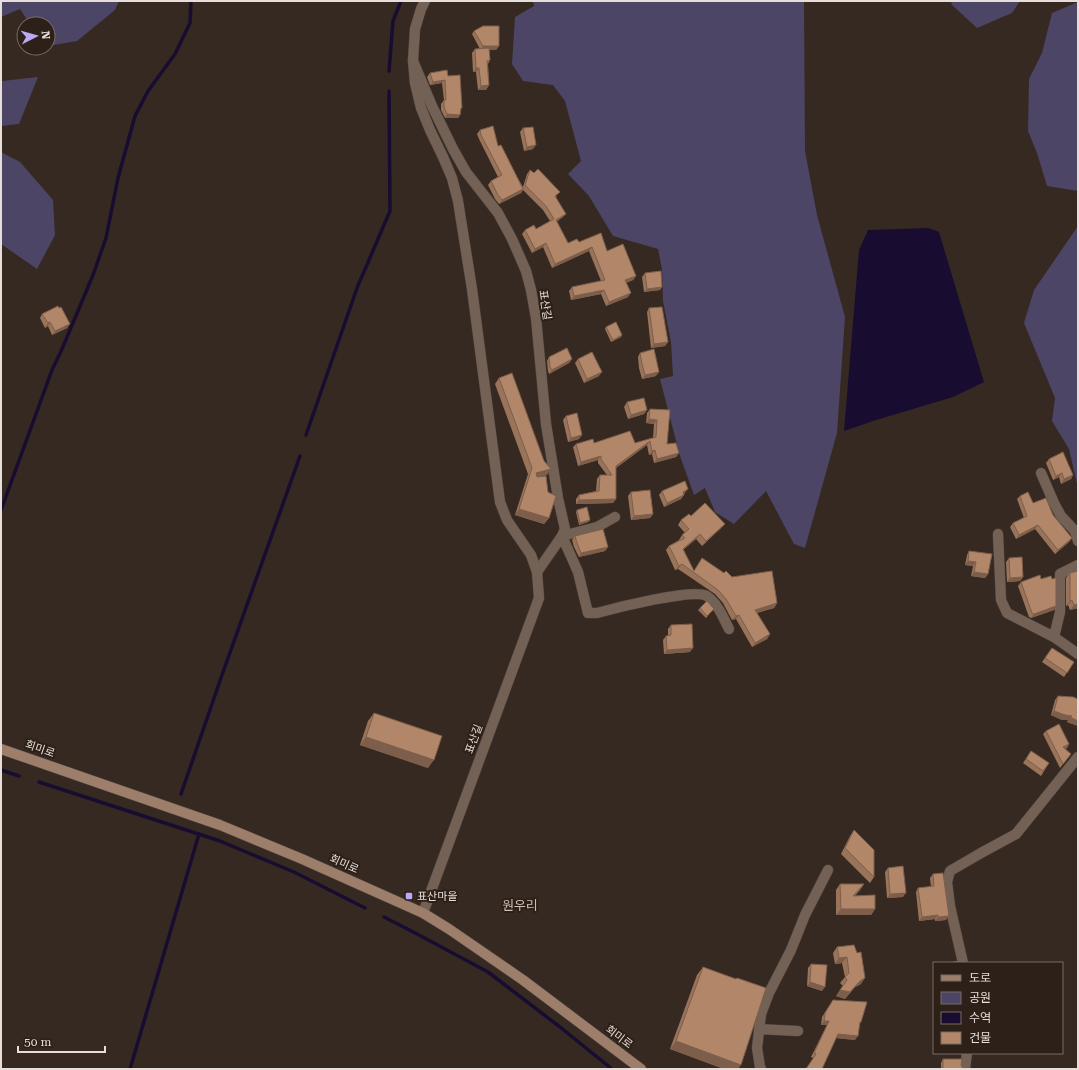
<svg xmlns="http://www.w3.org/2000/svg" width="1079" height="1070" font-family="'Roboto Serif','Noto Sans KR',serif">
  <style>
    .green { fill: #4c4566 }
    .water { fill: #180d31 }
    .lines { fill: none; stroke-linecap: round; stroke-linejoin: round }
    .stream { stroke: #180d31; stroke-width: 3.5 }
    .street-casing { stroke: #52463e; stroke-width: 11 }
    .secondary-casing { stroke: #52463e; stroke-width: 11 }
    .street { stroke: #746155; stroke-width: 10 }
    .secondary { stroke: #9c7e6b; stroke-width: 10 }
    .wall { fill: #99735a }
    .shaded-wall { fill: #7d5e4a }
    .building { fill: #b28669; stroke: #7d5e4a }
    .poi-dot { fill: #baaaf6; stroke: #2c2018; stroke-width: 1.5 }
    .labels { text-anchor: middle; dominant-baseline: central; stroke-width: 4; stroke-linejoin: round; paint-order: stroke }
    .street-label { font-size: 11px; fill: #e7ded9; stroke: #2c2018 }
    .poi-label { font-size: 11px; fill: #e7ded9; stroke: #2c2018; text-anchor: start }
    .quarter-label { font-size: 13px; fill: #d0bfb5; stroke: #2c2018 }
  </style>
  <rect width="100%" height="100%" fill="#362921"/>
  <g class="green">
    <polygon points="1,1 119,1 115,10 77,41 48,46 48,24 30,24 20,9 1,17"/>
    <polygon points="533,1 804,1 805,151 817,215 845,317 837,433 805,548 794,544 766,491 734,524 715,512 705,488 694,495 680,456 660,379 673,376 671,342 663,301 662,269 658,249 613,236 589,196 568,174 581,161 565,101 553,85 523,81 512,64 515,17 534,6"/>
    <polygon points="951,1 1020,1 1012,13 977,28 952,5"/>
    <polygon points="1078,2 1078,191 1047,186 1037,153 1028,131 1029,79 1042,53 1052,13"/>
    <polygon points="1,73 2,81 38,77 19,124 1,126"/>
    <polygon points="1,152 20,162 53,200 55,235 37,269 1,244"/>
    <polygon points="1078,226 1078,485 1077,484 1069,449 1052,421 1055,398 1024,323 1034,290"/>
  </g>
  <polygon class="water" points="928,228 939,232 984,382 953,397 873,421 844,431 859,250 868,230"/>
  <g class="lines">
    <g class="stream">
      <polyline points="389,71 393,21 401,1"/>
      <polyline points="306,435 357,288 390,211 389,91"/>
      <polyline points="1,510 52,370 62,349 93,275 106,238 118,178 135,116 148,91 175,54 190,23 191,1"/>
      <polyline points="1,770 19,776"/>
      <polyline points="39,782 220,841 294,872 365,908"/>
      <polyline points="181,794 222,675 300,456"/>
      <polyline points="384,917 419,935 488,972 560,1027 612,1069"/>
      <polyline points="130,1069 199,834"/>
    </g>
    <defs>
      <g id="street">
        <polyline points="425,1 421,9 415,29 413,61 432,106 453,149 466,172 498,213 512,239 526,271 531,290 536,318 546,424 558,498 565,529 562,536 537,572"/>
        <polyline points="413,61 415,83 421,108 430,130 443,157 452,178 458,201 472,289 500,502 507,520 531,555 537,572 539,598 423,913"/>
        <polyline points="1041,473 1054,503 1061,516 1075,531 1078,541"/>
        <path d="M615 517 597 527 562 536 578 572 588 613H597C615 608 694 588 707 596 718 604 723 617 729 629"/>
        <polyline points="998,534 1001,600 1007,613 1054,637 1078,654"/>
        <polyline points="1054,637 1060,612 1060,574 1078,565"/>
        <polyline points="963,963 950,906 947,882 950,871 981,853 1016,834 1078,757"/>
        <polyline points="759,1029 798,1031"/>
        <polyline points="761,1069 760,1067 757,1048 761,1014 769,993 791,950 805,915 828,870"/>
        <polyline points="965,1069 967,1053"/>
      </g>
      <polyline id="secondary" points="1,749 220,825 302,859 423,913 449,929 523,980 641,1069"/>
    </defs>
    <use href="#street" class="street-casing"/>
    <use href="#secondary" class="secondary-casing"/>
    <use href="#street" class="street"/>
    <use href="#secondary" class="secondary"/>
  </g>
  <g class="wall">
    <polygon points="474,31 499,46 496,50 489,50 490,60 488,64 489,85 486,90 478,90 476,72 473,72 472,53 475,49 480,49 472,34"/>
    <polygon points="430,73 448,76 461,110 460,115 458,118 445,118 441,110 441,104 444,100 442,83 430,85 427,77"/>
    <polygon points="523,128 533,149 524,151 520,132"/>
    <polygon points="480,130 498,146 523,187 527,174 530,170 557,196 556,197 563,217 557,221 568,243 579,242 607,251 636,276 633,280 626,283 628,297 606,306 601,294 571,300 569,291 572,287 601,281 589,251 552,268 543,247 532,253 522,234 525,230 536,229 550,221 543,210 523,190 521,193 499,204 495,199 488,185 491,181 498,177 479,139 477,134"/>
    <polygon points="645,273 662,287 660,290 644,292 642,277"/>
    <polygon points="649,308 668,342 665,346 651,348 647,312"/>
    <polygon points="42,314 67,328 52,335 48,326 45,328 40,318"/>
    <polygon points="606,327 622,335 621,337 611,342 605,329"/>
    <polygon points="640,353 656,376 642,379 639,368 638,357"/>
    <polygon points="549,357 572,359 569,363 549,374 548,371 547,361"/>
    <polygon points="578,359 599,376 584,383 575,363"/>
    <polygon points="499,378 547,475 539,477 549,518 544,524 515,515 528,474 495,384"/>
    <polygon points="627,402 647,410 644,414 628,419 624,407"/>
    <polygon points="650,409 670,410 667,444 679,453 676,457 654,463 652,454 649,455 647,445 616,468 616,499 613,503 576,504 576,499 579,495 596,491 597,479 600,475 607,475 598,463 598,460 578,466 573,447 576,444 635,443 653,438 654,424 646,423 647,413"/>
    <polygon points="566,416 579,439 568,442 563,420"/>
    <polygon points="1049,459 1073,475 1071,479 1061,484 1059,477 1053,480 1046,463"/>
    <polygon points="662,491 685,493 684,494 681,499 664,507 659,495"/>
    <polygon points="631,492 653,514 650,518 631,520 628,496"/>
    <polygon points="1020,496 1053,515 1072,538 1069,542 1055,554 1035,529 1016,539 1010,527 1013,523 1024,518 1017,499"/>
    <polygon points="577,510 590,520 588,522 579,525 576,512"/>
    <polygon points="691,516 721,528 702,546 696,539 683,550 694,571 724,573 732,577 777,603 774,608 757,613 770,634 767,639 752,647 736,619 732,620 723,603 715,594 678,569 675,570 666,550 669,546 679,540 682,535 685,533 678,525 681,520"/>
    <polygon points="575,536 608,547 605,551 579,557 574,547 572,540"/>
    <polygon points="969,551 988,574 985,578 971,576 973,566 965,565 967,555"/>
    <polygon points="1009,558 1023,577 1020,581 1007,582 1006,562"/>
    <polygon points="1078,571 1078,608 1070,610 1068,605 1066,606 1066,578 1070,573"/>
    <polygon points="1041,579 1056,606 1054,610 1031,618 1029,617 1018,586 1021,582"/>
    <polygon points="700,608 714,609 706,618 698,610"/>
    <polygon points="671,625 690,652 664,654 663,640 666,636 668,636 668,629"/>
    <polygon points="1052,648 1074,662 1064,677 1042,662"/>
    <polygon points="1058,696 1078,699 1078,726 1067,722 1068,720 1062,720 1051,715 1055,700"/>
    <polygon points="374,713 428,768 360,745 368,721"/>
    <polygon points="1046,731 1069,744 1067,748 1065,749 1068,758 1060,768 1043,734"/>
    <polygon points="1031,751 1049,763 1041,776 1023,763"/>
    <polygon points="854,830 874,877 870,883 841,854 850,836"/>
    <polygon points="888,868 903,897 887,898 885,872"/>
    <polygon points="933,874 946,920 935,921 935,919 919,921 916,892 918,888 931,887 930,878"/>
    <polygon points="840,884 864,884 860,890 855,896 875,909 871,915 836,915 836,890"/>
    <polygon points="854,945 861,984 855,987 845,999 836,996 843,986 840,983 845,977 842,963 835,964 833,953 837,947"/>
    <polygon points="811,964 822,991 807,986 808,968"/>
    <polygon points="703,967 738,1069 724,1069 670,1049 697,975"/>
    <polygon points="833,1000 861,1022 859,1025 855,1040 836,1038 813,1058 811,1057 827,1025 821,1025 822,1017"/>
    <polygon points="943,1059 961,1065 963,1069 941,1069 941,1063"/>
  </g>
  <g class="shaded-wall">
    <polygon points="483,46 499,46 496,50 481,50"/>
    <polygon points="476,68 479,68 476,72 473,72"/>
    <polygon points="445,80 442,83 430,85 433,82"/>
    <polygon points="489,85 486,90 478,90 481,86"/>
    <polygon points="447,114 460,115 458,118 445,118"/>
    <polygon points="536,145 533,149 524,151 527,147"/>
    <polygon points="523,189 521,193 499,204 502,200"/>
    <polygon points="566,214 563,217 554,224 556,220"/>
    <polygon points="546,243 543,247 532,253 535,249"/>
    <polygon points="592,247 589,251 552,268 555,264"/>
    <polygon points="636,276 633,280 622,284 625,280"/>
    <polygon points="662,287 660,290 644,292 647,289"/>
    <polygon points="604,290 601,294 571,300 574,296"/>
    <polygon points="631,293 628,297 606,306 609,302"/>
    <polygon points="50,322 48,326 45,328 48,323"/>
    <polygon points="70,324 67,328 52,335 55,331"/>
    <polygon points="622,335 621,337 611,342 613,340"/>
    <polygon points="668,342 665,346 651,348 654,344"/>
    <polygon points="572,359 569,363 549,374 552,370"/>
    <polygon points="602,372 599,376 584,383 587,379"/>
    <polygon points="659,372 656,376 642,379 645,375"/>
    <polygon points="647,410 644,414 628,419 631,415"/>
    <polygon points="649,419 657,420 654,424 646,423"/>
    <polygon points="582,435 579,439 568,442 571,438"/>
    <polygon points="650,441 647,445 613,470 616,466"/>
    <polygon points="655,450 652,454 649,455 652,451"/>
    <polygon points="679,453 676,457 654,463 657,459"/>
    <polygon points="601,456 598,460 578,466 581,462"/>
    <polygon points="551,469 547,475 532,479 536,473"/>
    <polygon points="1062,473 1059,477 1053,480 1056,476"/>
    <polygon points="1073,475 1071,479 1061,484 1064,479"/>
    <polygon points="688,489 685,493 680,496 683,492"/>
    <polygon points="684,495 681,499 664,507 667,503"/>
    <polygon points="616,499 613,503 576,504 579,500"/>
    <polygon points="519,509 549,518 544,524 515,515"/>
    <polygon points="653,514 650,518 631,520 634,516"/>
    <polygon points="590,520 588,522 579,525 580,523"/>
    <polygon points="725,524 721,528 702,546 706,541"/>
    <polygon points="1038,525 1035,529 1016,539 1019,535"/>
    <polygon points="700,534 696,539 679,553 683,549"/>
    <polygon points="1072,538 1069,542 1055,554 1058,550"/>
    <polygon points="608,547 605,551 579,557 581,553"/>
    <polygon points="968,561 976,562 973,566 965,565"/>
    <polygon points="682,564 678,569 675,570 679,566"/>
    <polygon points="974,572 988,574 985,578 971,576"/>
    <polygon points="1023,577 1020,581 1007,582 1010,578"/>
    <polygon points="1072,600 1068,605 1066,606 1070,601"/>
    <polygon points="777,603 774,608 752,614 755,610"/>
    <polygon points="1078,604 1078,608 1070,610 1074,605"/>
    <polygon points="1056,606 1054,610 1031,618 1034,614"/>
    <polygon points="739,615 736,619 732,620 736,616"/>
    <polygon points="770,634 767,639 752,647 755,643"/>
    <polygon points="693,648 690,652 664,654 667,650"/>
    <polygon points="1054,711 1072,716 1078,721 1078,726 1067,722 1068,720 1062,720 1051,715"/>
    <polygon points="366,737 434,760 428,768 360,745"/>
    <polygon points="1069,744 1067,748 1061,751 1063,747"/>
    <polygon points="864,884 860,890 849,902 853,896"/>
    <polygon points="906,893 903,897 887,898 890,894"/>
    <polygon points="841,909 875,909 871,915 836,915"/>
    <polygon points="938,915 935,919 919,921 922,917"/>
    <polygon points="949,916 946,920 935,921 938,917"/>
    <polygon points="847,957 842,963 835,964 839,958"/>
    <polygon points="865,978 861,984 855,987 845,999 836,996 840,990 860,981"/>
    <polygon points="810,982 825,987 822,991 807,986"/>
    <polygon points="824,1021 829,1021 827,1025 821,1025"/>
    <polygon points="838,1034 858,1036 855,1040 836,1038"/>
    <polygon points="676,1041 741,1065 738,1069 724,1069 670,1049"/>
  </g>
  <g class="building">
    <polygon points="483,26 499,26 499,46 483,46 474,31"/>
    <polygon points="489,48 490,60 487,61 489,85 481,86 479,68 476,68 475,49"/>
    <polygon points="447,70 448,76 460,75 462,108 461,108 460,115 447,114 444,107 444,100 446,100 445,80 433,82 430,73"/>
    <polygon points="493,126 498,146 501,145 523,189 502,200 498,195 491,181 502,175 481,135 480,130"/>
    <polygon points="533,127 536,145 527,147 523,128"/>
    <polygon points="538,169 560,192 555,196 566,214 556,220 568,243 577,239 579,242 601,233 607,251 623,244 636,276 625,280 631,293 609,302 604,290 574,296 572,287 605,280 592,247 555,264 546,243 535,249 525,230 534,225 536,229 554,219 546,206 525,185 530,170 534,173"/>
    <polygon points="661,271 662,287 647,289 645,273"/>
    <polygon points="58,306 59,308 61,307 70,324 55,331 50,322 48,323 42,314"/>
    <polygon points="662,307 668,342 654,344 649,308"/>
    <polygon points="616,322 622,335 613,340 606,327"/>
    <polygon points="567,348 572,359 552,370 550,367 549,357"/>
    <polygon points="654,349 659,372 645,375 642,364 640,353"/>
    <polygon points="592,352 602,372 587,379 578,359"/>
    <polygon points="512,373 544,461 551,469 536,473 537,477 546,476 548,492 556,496 549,518 519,509 532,468 499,378"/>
    <polygon points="644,398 647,410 631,415 627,402"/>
    <polygon points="650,409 670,410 667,444 676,443 679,453 657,459 655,450 652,451 650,441 616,466 616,499 579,500 579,495 599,491 600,475 612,475 601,459 601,456 581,462 576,444 593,439 594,443 630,431 635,443 656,437 657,420 649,419"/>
    <polygon points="577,413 582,435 571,438 566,416"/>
    <polygon points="1063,452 1073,475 1064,479 1062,473 1056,476 1049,459"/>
    <polygon points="685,481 688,489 683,492 684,495 667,503 662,491"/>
    <polygon points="650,490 653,514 634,516 631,492"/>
    <polygon points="1028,492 1033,503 1046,498 1053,515 1072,538 1058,550 1038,525 1019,535 1013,523 1027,516 1020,496"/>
    <polygon points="705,503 725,524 706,541 700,534 683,549 694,571 702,558 724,573 726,571 732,577 772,571 777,603 755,610 770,634 755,643 739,615 736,616 726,599 718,590 682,564 679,566 669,546 685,538 682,535 689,529 681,520 689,514 691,516"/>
    <polygon points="587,507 590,520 580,523 577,510"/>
    <polygon points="603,529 608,547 581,553 577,543 575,536"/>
    <polygon points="969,551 992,554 988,574 974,572 976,562 968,561"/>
    <polygon points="1022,557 1023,577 1010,578 1009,558"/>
    <polygon points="1078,571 1078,604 1074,605 1072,600 1070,601 1070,573"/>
    <polygon points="1040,575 1041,579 1051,576 1052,579 1056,578 1056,606 1034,614 1032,613 1021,582"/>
    <polygon points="707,601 714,609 707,616 700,608"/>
    <polygon points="692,624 693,648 667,650 666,636 671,635 671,625"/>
    <polygon points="1052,648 1074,662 1067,673 1045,658"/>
    <polygon points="1058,696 1073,697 1078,699 1078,721 1070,717 1072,716 1065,715 1054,711"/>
    <polygon points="374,713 442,736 434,760 366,737"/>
    <polygon points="1059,724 1069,744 1063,747 1071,754 1063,764 1046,731"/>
    <polygon points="1031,751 1049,763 1043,771 1026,759"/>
    <polygon points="854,830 874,850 874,877 845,848"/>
    <polygon points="903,866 906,893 890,894 888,868"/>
    <polygon points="943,873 949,916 938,917 938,915 922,917 918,888 934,886 933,874"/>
    <polygon points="840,884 864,884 853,896 875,895 875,909 841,909"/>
    <polygon points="854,945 857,953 861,952 865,978 860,981 850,992 840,990 847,980 845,977 849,973 847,957 839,958 837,947"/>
    <polygon points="960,961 961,963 948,963"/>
    <polygon points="811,964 827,965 825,987 810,982"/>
    <polygon points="703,967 736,979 737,978 766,988 741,1065 676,1041"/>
    <polygon points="833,1000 867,1002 861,1022 860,1022 858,1036 838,1034 822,1069 806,1069 816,1054 814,1053 829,1021 824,1021 825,1013"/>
    <polygon points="943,1059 962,1059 961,1065 963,1069 943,1069"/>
  </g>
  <rect class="poi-dot" x="405" y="892" width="8" height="8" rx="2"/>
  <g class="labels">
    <g class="street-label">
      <text transform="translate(545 305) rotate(81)">표산길</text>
      <text transform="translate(474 739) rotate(-70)">표산길</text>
      <text transform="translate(40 749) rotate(19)">회미로</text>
      <text transform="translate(344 864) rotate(24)">회미로</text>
      <text transform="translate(619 1037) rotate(37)">회미로</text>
    </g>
    <g class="poi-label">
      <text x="417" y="896">표산마을</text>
    </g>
    <g class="quarter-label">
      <text x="520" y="905">원우리</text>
    </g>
  </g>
  <rect width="1079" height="1070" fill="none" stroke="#e7ded9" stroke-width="4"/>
  <rect x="933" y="962" width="130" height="92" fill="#2c2018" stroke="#776c65"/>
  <rect x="941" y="975" width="20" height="6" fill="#9c7e6b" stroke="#776c65"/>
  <text x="969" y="982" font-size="12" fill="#e7ded9">도로</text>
  <rect x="941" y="992" width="20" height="12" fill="#4c4566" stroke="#776c65"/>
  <text x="969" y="1002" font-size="12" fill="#e7ded9">공원</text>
  <rect x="941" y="1012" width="20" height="12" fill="#180d31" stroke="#776c65"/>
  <text x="969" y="1022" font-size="12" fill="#e7ded9">수역</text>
  <rect x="941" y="1032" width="20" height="12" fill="#b28669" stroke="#776c65"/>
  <text x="969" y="1042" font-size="12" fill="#e7ded9">건물</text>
  <g transform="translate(36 36) rotate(84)"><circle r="19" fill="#2c2018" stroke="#776c65"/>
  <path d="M0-3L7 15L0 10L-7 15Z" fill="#baaaf6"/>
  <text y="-6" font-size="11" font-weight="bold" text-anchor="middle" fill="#e7ded9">N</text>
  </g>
  <path d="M18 1046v6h87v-6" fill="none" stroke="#e7ded9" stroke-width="2"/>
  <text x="24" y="1046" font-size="12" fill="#e7ded9" stroke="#2c2018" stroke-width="3" paint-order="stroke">50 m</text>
</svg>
